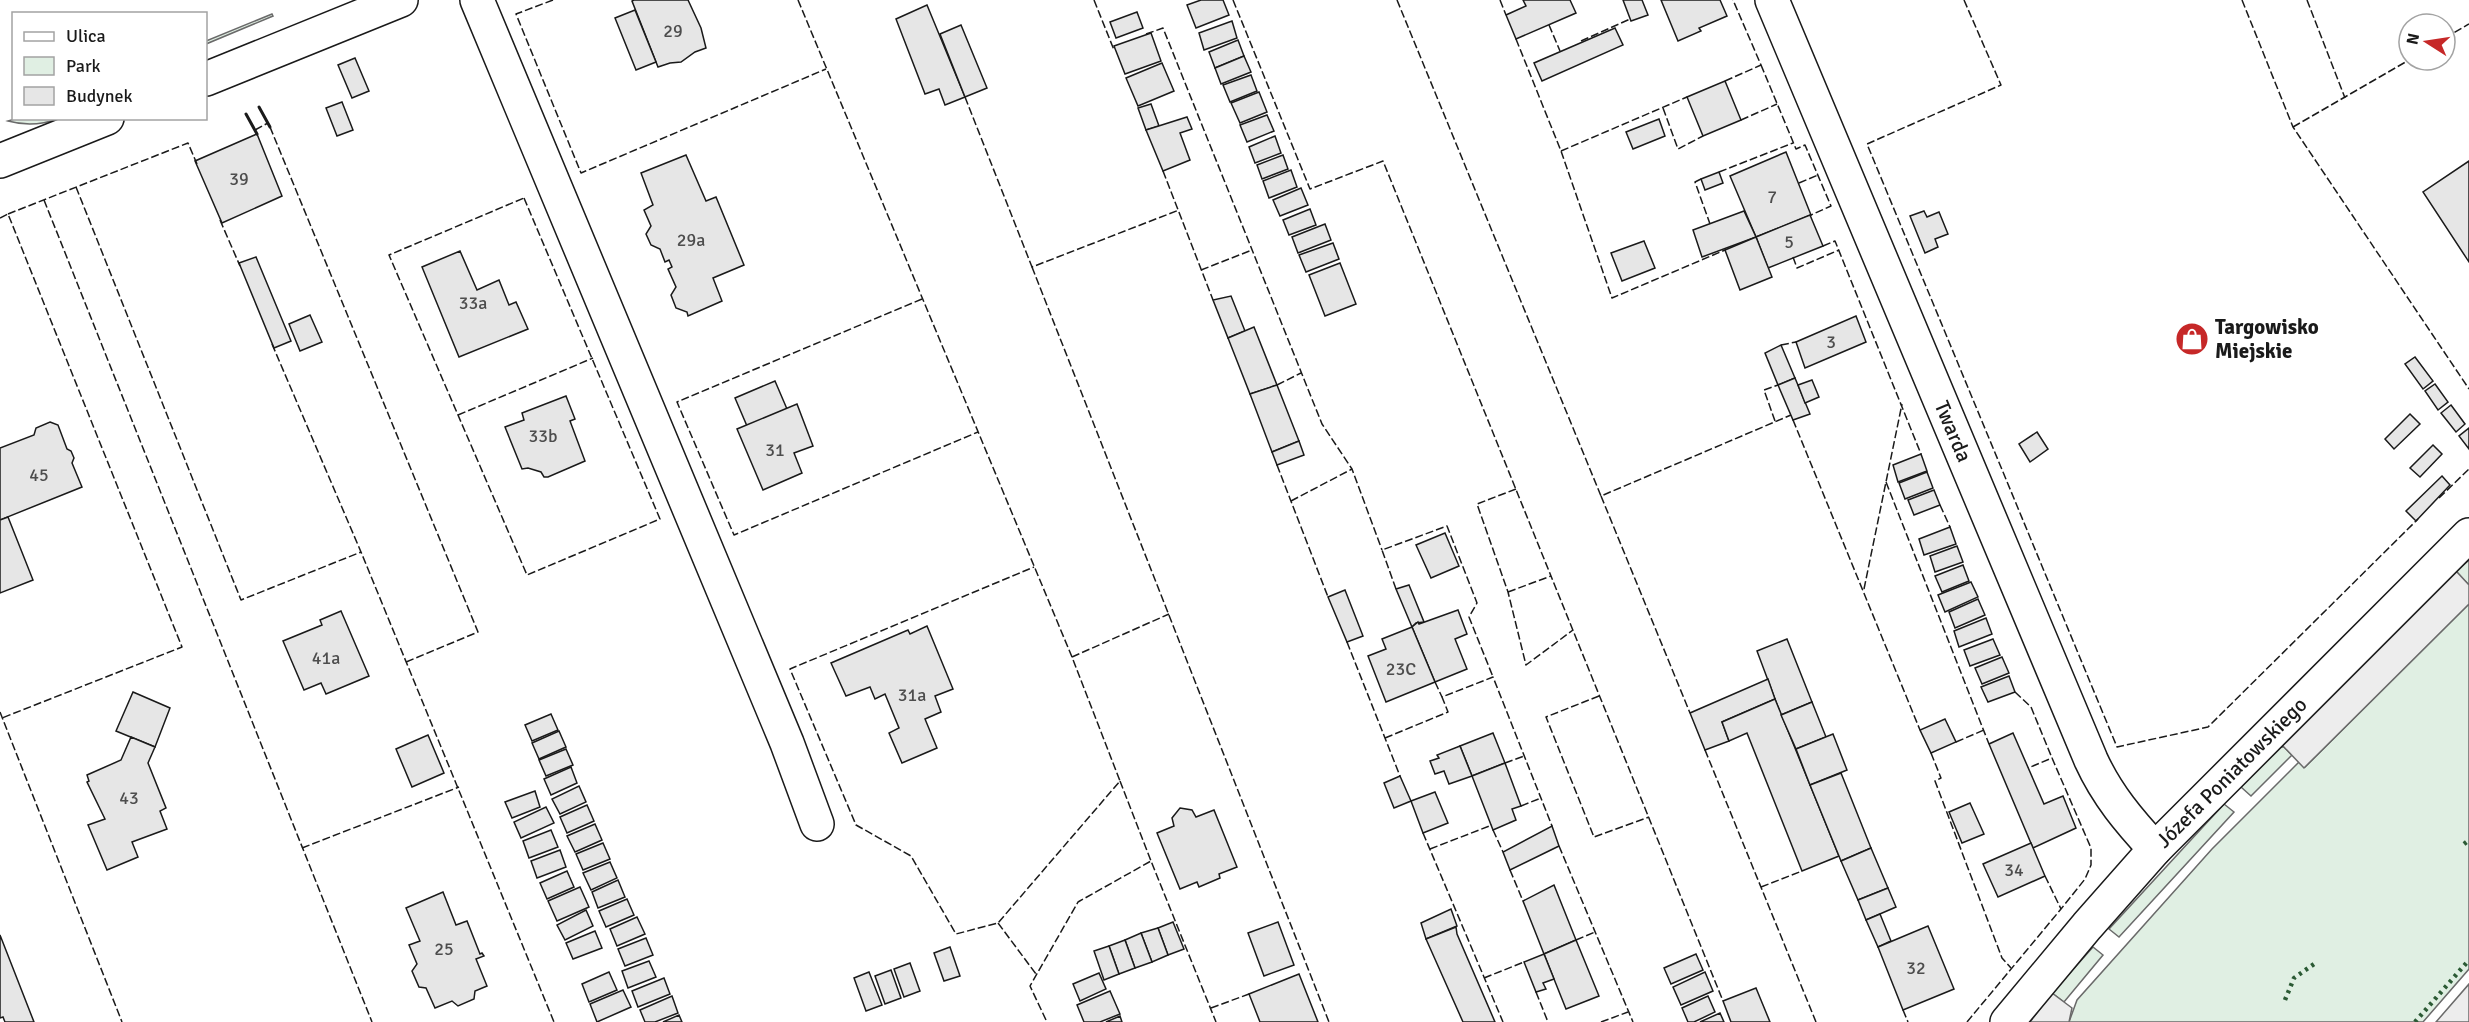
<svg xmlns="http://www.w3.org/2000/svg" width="2469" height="1022" font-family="Signika,sans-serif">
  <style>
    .green { fill: #e0efe3; stroke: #6a6a6a; stroke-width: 1.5 }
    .parking { fill: #ededed; stroke: #6a6a6a; stroke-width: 1.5 }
    .building { fill: #e6e6e6; stroke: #1a1a1a; stroke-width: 1.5 }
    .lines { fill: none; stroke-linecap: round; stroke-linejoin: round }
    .street-casing { stroke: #1a1a1a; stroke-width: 36 }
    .secondary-casing { stroke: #1a1a1a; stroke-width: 36 }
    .street { stroke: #fff; stroke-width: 33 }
    .secondary { stroke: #fff; stroke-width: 33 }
    .hedge { stroke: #2b5a34; stroke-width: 4.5; stroke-dasharray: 3 4.5; stroke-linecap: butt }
    .fence { stroke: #1a1a1a; stroke-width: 1.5; stroke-dasharray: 8 3; stroke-linecap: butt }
    .wall { stroke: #1a1a1a; stroke-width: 3 }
    .labels { text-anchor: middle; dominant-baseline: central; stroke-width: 4.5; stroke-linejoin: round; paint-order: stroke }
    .number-label { font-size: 18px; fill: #4d4d4d }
    .poi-label { font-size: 21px; font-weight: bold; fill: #1a1a1a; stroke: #fff; text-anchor: start }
    .street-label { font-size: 21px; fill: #1a1a1a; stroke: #fff }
  </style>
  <rect width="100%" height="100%" fill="#fff"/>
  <g class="green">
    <polygon points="272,14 273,16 206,44 206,41"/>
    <path d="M15 119V118L58 119C41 125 26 126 8 121Z"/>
    <polygon points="2469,560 2469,585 2456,571"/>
    <polygon points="2469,604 2469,969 2423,1022 2069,1022 2077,1000 2212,849 2299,762 2305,767"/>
    <polygon points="2280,747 2284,747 2292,755 2251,796 2241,787"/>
    <polygon points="2224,804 2234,812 2119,937 2109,929"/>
    <polygon points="2093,947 2103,955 2064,1002 2052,993"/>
  </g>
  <g class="parking">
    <polygon points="2456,571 2469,585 2469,604 2304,768 2282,745"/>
    <polygon points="2469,984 2469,1022 2436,1022"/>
    <polygon points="2052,993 2072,1008 2069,1022 2030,1022"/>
  </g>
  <g class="building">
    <polygon points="634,0 688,0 701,28 706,48 695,52 681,62 670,63 658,67 632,1"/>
    <polygon points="1201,0 1223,0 1229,15 1196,28 1187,5"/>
    <polygon points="1523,0 1570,0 1576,13 1516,39 1506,15 1526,6"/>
    <polygon points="1623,0 1642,0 1648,15 1631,21"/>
    <polygon points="1661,0 1720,0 1727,16 1699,28 1701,31 1678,41"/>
    <polygon points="927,5 965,97 945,105 939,89 925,94 896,19"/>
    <polygon points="635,10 656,62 636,70 615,18"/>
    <polygon points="1137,12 1143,28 1116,38 1110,22"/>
    <polygon points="1232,21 1237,38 1204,50 1199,33"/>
    <polygon points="961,25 987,88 965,97 940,34"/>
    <polygon points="1615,28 1623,45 1542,81 1534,63"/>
    <polygon points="1151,33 1161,61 1125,74 1114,46"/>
    <polygon points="1238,40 1244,56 1215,68 1209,52"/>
    <polygon points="1244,56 1251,72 1221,84 1215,68"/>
    <polygon points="355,58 369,91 352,98 338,65"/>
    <polygon points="1162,63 1174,91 1138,106 1126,78"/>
    <polygon points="1251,75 1257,91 1230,102 1223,85"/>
    <polygon points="1725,81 1741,120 1703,136 1687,97"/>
    <polygon points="1259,92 1267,112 1240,123 1231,103"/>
    <polygon points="342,102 353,130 337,136 326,108"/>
    <polygon points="1151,104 1159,126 1146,130 1138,108"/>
    <polygon points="1267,115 1274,131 1247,142 1240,125"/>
    <polygon points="1187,117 1192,129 1180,133 1190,160 1163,171 1146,130"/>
    <polygon points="1659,119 1665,136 1633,149 1626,132"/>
    <polygon points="257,134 282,196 222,223 195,161"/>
    <polygon points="1275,136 1281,153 1255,163 1249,147"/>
    <polygon points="1786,152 1811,215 1756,237 1730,176"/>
    <polygon points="686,155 706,201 716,197 744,265 713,278 722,301 688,316 687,312 676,308 671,295 676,287 668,269 672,267 669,260 665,262 660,249 651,245 646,234 651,226 644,210 653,205 641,173"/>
    <polygon points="1283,155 1288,169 1262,179 1257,165"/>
    <polygon points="2469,161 2469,262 2423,192"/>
    <polygon points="1291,170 1297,187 1269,198 1263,181"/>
    <polygon points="1719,172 1723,183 1705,190 1701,179"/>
    <polygon points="1301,188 1308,205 1280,216 1273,200"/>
    <polygon points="1310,209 1316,225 1289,235 1283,220"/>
    <polygon points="1744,211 1756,237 1702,257 1693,230"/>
    <polygon points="1924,211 1927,217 1939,212 1948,234 1935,239 1938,247 1925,253 1910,216"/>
    <polygon points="1810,215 1823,246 1768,268 1756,237"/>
    <polygon points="1325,224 1331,240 1298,253 1292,237"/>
    <polygon points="1756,237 1772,277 1740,290 1725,250"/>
    <polygon points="1644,241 1655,268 1622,281 1611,253"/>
    <polygon points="1333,243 1339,259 1306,272 1299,255"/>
    <polygon points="460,251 477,290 499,280 509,305 516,302 528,329 459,357 422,267"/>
    <polygon points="256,257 291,341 274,348 239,263"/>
    <polygon points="1340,263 1356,304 1325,316 1309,275"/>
    <polygon points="1231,296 1245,331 1228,338 1213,300"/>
    <polygon points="310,315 322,342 300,351 289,324"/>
    <polygon points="1856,316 1866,342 1805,368 1796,342"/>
    <polygon points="1254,327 1277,385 1250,394 1228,338"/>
    <polygon points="1781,345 1795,378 1778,385 1765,353"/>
    <polygon points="2415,357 2433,381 2423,389 2405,364"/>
    <polygon points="1795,378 1810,414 1793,420 1778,385"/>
    <polygon points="1812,380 1819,397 1805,403 1798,385"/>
    <polygon points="775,381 787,409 747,426 735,398"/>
    <polygon points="2435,384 2448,402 2438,410 2425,391"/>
    <polygon points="1277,385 1299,441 1272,452 1250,394"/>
    <polygon points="566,396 575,419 570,421 585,461 548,477 544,477 541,472 528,468 522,469 505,427 524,420 522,413"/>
    <polygon points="797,404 813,446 794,453 802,473 763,490 737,429"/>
    <polygon points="2451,405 2465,424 2456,432 2441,413"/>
    <polygon points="2410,414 2420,424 2394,449 2385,439"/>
    <polygon points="50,422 58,425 67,449 71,451 74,458 72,463 82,487 0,520 0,448 34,435 36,428"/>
    <polygon points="2469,428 2469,449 2459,436"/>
    <polygon points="2037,432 2048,449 2030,462 2019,444"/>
    <polygon points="1299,441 1304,455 1277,465 1272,452"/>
    <polygon points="2433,445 2442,454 2420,477 2410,468"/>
    <polygon points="1921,454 1927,471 1898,482 1893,465"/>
    <polygon points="1927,472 1933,488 1905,499 1899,483"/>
    <polygon points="2442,476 2450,485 2416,521 2406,511"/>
    <polygon points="1934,490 1940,505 1914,515 1908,500"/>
    <polygon points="8,517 33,580 0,593 0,520"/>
    <polygon points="1950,527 1956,544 1924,555 1919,539"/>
    <polygon points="1445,533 1459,566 1431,578 1416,545"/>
    <polygon points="1957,546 1963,562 1935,572 1930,556"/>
    <polygon points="1963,565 1969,581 1942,592 1935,576"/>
    <polygon points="1971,582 1978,597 1945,612 1938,595"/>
    <polygon points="1409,585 1424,622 1416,623 1412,627 1396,589"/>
    <polygon points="1345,590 1363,636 1347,642 1328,597"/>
    <polygon points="1978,599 1985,615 1955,628 1949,612"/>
    <polygon points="1458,610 1467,634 1455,639 1467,669 1435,682 1412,627 1418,622 1419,624"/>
    <polygon points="341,611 369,676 326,694 321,683 304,690 283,641 322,625 320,620"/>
    <polygon points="1986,618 1992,634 1959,647 1954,631"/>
    <polygon points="927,626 953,689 935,696 941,712 925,719 937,748 902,763 889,733 899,728 885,694 875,699 870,687 846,696 831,663 908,630 910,634"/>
    <polygon points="1412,627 1435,682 1386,702 1368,656 1386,649 1382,639"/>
    <polygon points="1787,639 1812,702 1781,715 1757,651"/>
    <polygon points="1993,639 2000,655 1970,666 1964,650"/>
    <polygon points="2002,657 2009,673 1982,684 1975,668"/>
    <polygon points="2009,676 2015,692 1988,702 1981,687"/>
    <polygon points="1768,679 1775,699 1722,722 1729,741 1705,750 1690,713"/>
    <polygon points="133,692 170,708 155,747 116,731"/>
    <polygon points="1775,699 1839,856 1802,871 1747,733 1729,741 1722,722"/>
    <polygon points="1812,702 1826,737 1796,749 1781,715"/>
    <polygon points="551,714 558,730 532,741 525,725"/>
    <polygon points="1945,719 1956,742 1931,753 1920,730"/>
    <polygon points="559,731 566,747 539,759 532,743"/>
    <polygon points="1493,733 1505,763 1472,776 1460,746"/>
    <polygon points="2013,733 2044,804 2063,796 2076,828 2033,848 1989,744"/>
    <polygon points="1833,734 1847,770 1810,785 1796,749"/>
    <polygon points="428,735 444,773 412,787 396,749"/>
    <polygon points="131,737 155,747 148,763 166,808 160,811 167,829 132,842 138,857 107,870 88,825 105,819 87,782 89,781 87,775 121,760"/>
    <polygon points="1460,746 1472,776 1449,784 1444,771 1435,774 1430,761 1439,758 1437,755"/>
    <polygon points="566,749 573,765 546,776 539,760"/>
    <polygon points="1505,763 1521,806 1512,809 1516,820 1493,830 1472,776"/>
    <polygon points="571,767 577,783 551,795 544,779"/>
    <polygon points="1841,773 1871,848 1841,861 1810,785"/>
    <polygon points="1400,776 1411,801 1394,808 1384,783"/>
    <polygon points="579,786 586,802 560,814 552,799"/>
    <polygon points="535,791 540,807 512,818 505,802"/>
    <polygon points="1435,792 1448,823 1423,833 1411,801"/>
    <polygon points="1970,803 1984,834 1962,843 1949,812"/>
    <polygon points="587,805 594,821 567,833 560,817"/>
    <polygon points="546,807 554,823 521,838 514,822"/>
    <polygon points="1180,808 1192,810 1196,817 1214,810 1237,867 1219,874 1220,878 1199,887 1197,882 1180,889 1157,833 1174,826 1172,818"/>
    <polygon points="595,824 602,840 575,852 567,836"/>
    <polygon points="1552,826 1559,846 1510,870 1503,852"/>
    <polygon points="551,830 558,847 529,858 523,841"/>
    <polygon points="603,843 610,859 583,870 576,854"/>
    <polygon points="2031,843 2045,876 1998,897 1983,864"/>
    <polygon points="1871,848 1888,888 1858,900 1841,861"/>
    <polygon points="560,850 566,867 537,878 531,861"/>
    <polygon points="610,862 617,878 591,890 583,873"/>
    <polygon points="567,871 574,887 547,899 540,883"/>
    <polygon points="618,880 625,897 598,908 592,892"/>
    <polygon points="1554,885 1576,940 1544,954 1523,901"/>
    <polygon points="580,887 589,907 557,921 548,901"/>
    <polygon points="1888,888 1896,907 1866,920 1858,900"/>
    <polygon points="443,892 456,925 467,921 480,954 482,953 484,956 476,959 487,986 475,991 474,999 458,1006 452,1001 435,1008 426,988 419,987 412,971 417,964 409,945 420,941 406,908"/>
    <polygon points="627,899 634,915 606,927 599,911"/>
    <polygon points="1451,909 1457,926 1426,939 1421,923"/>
    <polygon points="586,910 593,926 565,940 557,925"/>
    <polygon points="1880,914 1891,941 1878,947 1866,920"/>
    <polygon points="637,917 645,934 617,946 610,929"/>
    <polygon points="1173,922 1184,949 1168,955 1158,928"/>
    <polygon points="1278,922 1294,965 1264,976 1248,933"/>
    <polygon points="1928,926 1954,989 1903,1010 1878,947"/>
    <polygon points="1456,927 1457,934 1495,1022 1463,1022 1426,939"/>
    <polygon points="1158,928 1168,955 1152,962 1141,933"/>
    <polygon points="595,931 602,948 573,959 566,943"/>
    <polygon points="1141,933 1152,962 1135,968 1125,940"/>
    <polygon points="0,935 34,1022 5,1022 3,1017 0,1018"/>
    <polygon points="646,938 653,955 625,966 618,949"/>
    <polygon points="1125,940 1135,968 1119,974 1109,946"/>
    <polygon points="1576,940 1599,996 1566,1009 1544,954"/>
    <polygon points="1109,946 1119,974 1104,980 1094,951"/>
    <polygon points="950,947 960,976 944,981 934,953"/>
    <polygon points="1544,954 1554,979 1543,983 1546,989 1536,992 1524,962"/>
    <polygon points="1696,954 1703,970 1671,984 1664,968"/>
    <polygon points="649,961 656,977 628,988 622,971"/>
    <polygon points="910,963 920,991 904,997 894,969"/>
    <polygon points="891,970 901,998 885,1004 875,976"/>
    <polygon points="609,972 617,990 589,1002 582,984"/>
    <polygon points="869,972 882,1005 866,1011 854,978"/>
    <polygon points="1705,972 1713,991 1681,1005 1673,987"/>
    <polygon points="1099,973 1106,989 1080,1001 1073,984"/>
    <polygon points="1299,974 1318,1022 1260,1022 1249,994"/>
    <polygon points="664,978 670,994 638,1007 632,991"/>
    <polygon points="1756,988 1770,1022 1731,1022 1723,1001"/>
    <polygon points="623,990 631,1007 597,1022 590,1004"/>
    <polygon points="1110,991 1120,1014 1100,1022 1084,1022 1077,1005"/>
    <polygon points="672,996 678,1013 655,1022 645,1022 640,1010"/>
    <polygon points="1708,996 1715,1012 1694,1022 1688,1022 1682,1008"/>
    <polygon points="1720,1013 1724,1022 1700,1022"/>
    <polygon points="679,1015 682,1022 663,1022"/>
    <polygon points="1120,1016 1122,1022 1106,1022"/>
  </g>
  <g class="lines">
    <defs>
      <g id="street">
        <polyline points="477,0 787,743 817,824"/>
        <path id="s1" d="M1772 0 2091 760C2107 795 2129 821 2155 849"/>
        <polyline points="206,79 401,0"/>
        <polyline points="0,161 107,118"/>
      </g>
      <g id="secondary">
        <path id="s2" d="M2007 1022 2087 926 2155 849 2469 535"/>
      </g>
    </defs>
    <use href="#street" class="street-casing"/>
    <use href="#secondary" class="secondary-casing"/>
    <use href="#street" class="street"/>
    <use href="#secondary" class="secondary"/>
    <g class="hedge">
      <polyline points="2464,844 2469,840"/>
      <polyline points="2285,1000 2294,978 2317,962"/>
      <polyline points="2415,1022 2469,960"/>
    </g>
    <g class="fence">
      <polyline points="553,0 516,14 581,173 826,69"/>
      <polyline points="798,0 1072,657 1120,781 998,923 956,934 911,856 856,825 790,669 1034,567"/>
      <polyline points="1094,0 1114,50"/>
      <polyline points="1233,0 1310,189 1383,161 1723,1001"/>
      <polyline points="1397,0 1601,496 1791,415"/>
      <polyline points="1500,0 1506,15"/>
      <polyline points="1964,0 2001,85 1867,144 2117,747 2208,727 2418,519"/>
      <polyline points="2242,0 2293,127 2469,389"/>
      <polyline points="2307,0 2345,98"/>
      <polyline points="1549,25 1560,51"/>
      <polyline points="1146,34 1163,28 1322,424 1352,469 1382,550"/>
      <polyline points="2445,38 2469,24"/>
      <polyline points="1516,39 1561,151 1612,298 1725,250"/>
      <polyline points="1581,41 1630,19"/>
      <polyline points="1761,65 1796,149 1805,145 1831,206 1811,215"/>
      <polyline points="1725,81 1761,65 1733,0"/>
      <polyline points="965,97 1032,267 1179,210"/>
      <polyline points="1663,108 1678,149 1703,136"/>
      <polyline points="1741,120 1777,104"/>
      <polyline points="270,127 478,632 406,662"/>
      <polyline points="2293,127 2409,60"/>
      <polyline points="255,130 268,123"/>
      <polyline points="1561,151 1687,97"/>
      <polyline points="1163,171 1213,300"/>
      <polyline points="1719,172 1793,143"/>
      <polyline points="1701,179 1695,182 1710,224"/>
      <polyline points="1799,183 1818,175"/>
      <polyline points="76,187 241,600 361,552"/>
      <polygon points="524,198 660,519 527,575 389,255"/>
      <polyline points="44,200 372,1022"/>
      <polyline points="8,214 188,143 197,164"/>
      <polyline points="0,218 8,214 182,647 2,718"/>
      <polyline points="220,220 240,266"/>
      <polyline points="1823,246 1835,241 1921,454"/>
      <polyline points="1793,257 1797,268 1839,250"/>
      <polyline points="1032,267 1329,1022"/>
      <polyline points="1201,270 1252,250"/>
      <polyline points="922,299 677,402 734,535 978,432"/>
      <polyline points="272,344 361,552 554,1022"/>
      <polyline points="1781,345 1796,342"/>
      <polyline points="1277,385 1301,373"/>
      <polyline points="458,415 593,358"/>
      <polyline points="1793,420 1920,730"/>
      <polyline points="1775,421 1764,390 1778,385"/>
      <polyline points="1277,465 1328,597"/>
      <polyline points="1886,482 1989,744"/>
      <polyline points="1516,489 1477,504 1508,592 1526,665 1573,630"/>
      <polyline points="1601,496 1690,713"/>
      <polyline points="2439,498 2469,469"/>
      <polyline points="1291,501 1352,469"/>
      <polyline points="1940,505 1950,527"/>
      <polyline points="1396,589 1382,550 1447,526 1477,603 1469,617 1493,677"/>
      <polyline points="1864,589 1902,404"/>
      <polyline points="1508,592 1551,576"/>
      <polyline points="1347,642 1400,776"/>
      <polyline points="1072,657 1169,614"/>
      <polyline points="1435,682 1442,697"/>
      <polyline points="2015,692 2031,707 2052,758"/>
      <polyline points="1599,696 1546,717 1594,837 1649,817"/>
      <polyline points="0,712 122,1022"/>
      <polyline points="1385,738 1448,712 1442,697 1493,677 1552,826"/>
      <polyline points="1956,742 1984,730"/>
      <polyline points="1705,750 1816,1022"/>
      <polyline points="1931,753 1941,778 1935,781 2002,958 2011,968"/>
      <polyline points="1505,763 1524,756"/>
      <polyline points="1120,781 1151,861"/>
      <polyline points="1521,806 1541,798"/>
      <polyline points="1493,830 1503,852"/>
      <polyline points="1423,833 1503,1022"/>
      <polyline points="1559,846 1633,1022"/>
      <polyline points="302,848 459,787"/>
      <polyline points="1430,849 1492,825"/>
      <polyline points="1510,870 1523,901"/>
      <polyline points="2045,876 2061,909"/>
      <polyline points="1761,887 1802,871"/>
      <polyline points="998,923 1036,974"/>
      <polyline points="1576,940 1595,932"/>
      <polyline points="1484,978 1524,962"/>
      <polyline points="1536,992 1548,1022"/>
      <polyline points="1211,1008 1249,994"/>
      <polyline points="1903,1010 1908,1022"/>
      <polyline points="1046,1020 1030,986 1078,902 1151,861 1216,1022"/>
      <polyline points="1601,1022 1628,1012"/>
      <polyline points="1967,1022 2061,909 2085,879 2091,865 2091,848 2052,758 2028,768"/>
    </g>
    <g class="wall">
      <polyline points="259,107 270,127"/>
      <polyline points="246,114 257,134"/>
    </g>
  </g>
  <defs>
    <symbol id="shop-disc" viewBox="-11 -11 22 22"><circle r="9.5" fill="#c62828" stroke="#fff"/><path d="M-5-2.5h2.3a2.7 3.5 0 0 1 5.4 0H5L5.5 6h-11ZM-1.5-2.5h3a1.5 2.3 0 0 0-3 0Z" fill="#fff"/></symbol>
  </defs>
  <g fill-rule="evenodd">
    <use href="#shop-disc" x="2173" y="320" width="38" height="38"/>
  </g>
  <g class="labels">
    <g class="number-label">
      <text x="673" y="31">29</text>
      <text x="239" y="179">39</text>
      <text x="1772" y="197">7</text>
      <text x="691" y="240">29a</text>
      <text x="1789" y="242">5</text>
      <text x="473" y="303">33a</text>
      <text x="1831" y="342">3</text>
      <text x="543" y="436">33b</text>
      <text x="775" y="450">31</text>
      <text x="39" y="475">45</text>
      <text x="326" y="658">41a</text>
      <text x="1401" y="669">23C</text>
      <text x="912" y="695">31a</text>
      <text x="129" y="798">43</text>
      <text x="2014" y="870">34</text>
      <text x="444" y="949">25</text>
      <text x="1916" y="968">32</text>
    </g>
    <g class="poi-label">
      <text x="2215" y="327">Targowisko<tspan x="2215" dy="24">Miejskie</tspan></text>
    </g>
    <g class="street-label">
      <text stroke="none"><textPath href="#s1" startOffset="468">Twarda</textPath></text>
      <text stroke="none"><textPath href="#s2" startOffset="336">Józefa Poniatowskiego</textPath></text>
    </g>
  </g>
  <rect x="12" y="12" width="195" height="108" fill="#ffffff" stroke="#a3a3a3" stroke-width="1.5"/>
  <rect x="24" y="32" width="30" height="9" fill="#ffffff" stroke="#a3a3a3" stroke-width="1.5"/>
  <text x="66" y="42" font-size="18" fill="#1a1a1a">Ulica</text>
  <rect x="24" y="57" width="30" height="18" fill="#e0efe3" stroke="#a3a3a3" stroke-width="1.5"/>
  <text x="66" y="72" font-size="18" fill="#1a1a1a">Park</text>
  <rect x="24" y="87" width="30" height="18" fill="#e6e6e6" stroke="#a3a3a3" stroke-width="1.5"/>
  <text x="66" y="102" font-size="18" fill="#1a1a1a">Budynek</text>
  <g transform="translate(2427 42) rotate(282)"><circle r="28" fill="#ffffff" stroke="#a3a3a3" stroke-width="1.5"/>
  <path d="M0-4.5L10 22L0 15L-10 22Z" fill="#c62828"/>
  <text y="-9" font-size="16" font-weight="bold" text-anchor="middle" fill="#1a1a1a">N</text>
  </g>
</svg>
